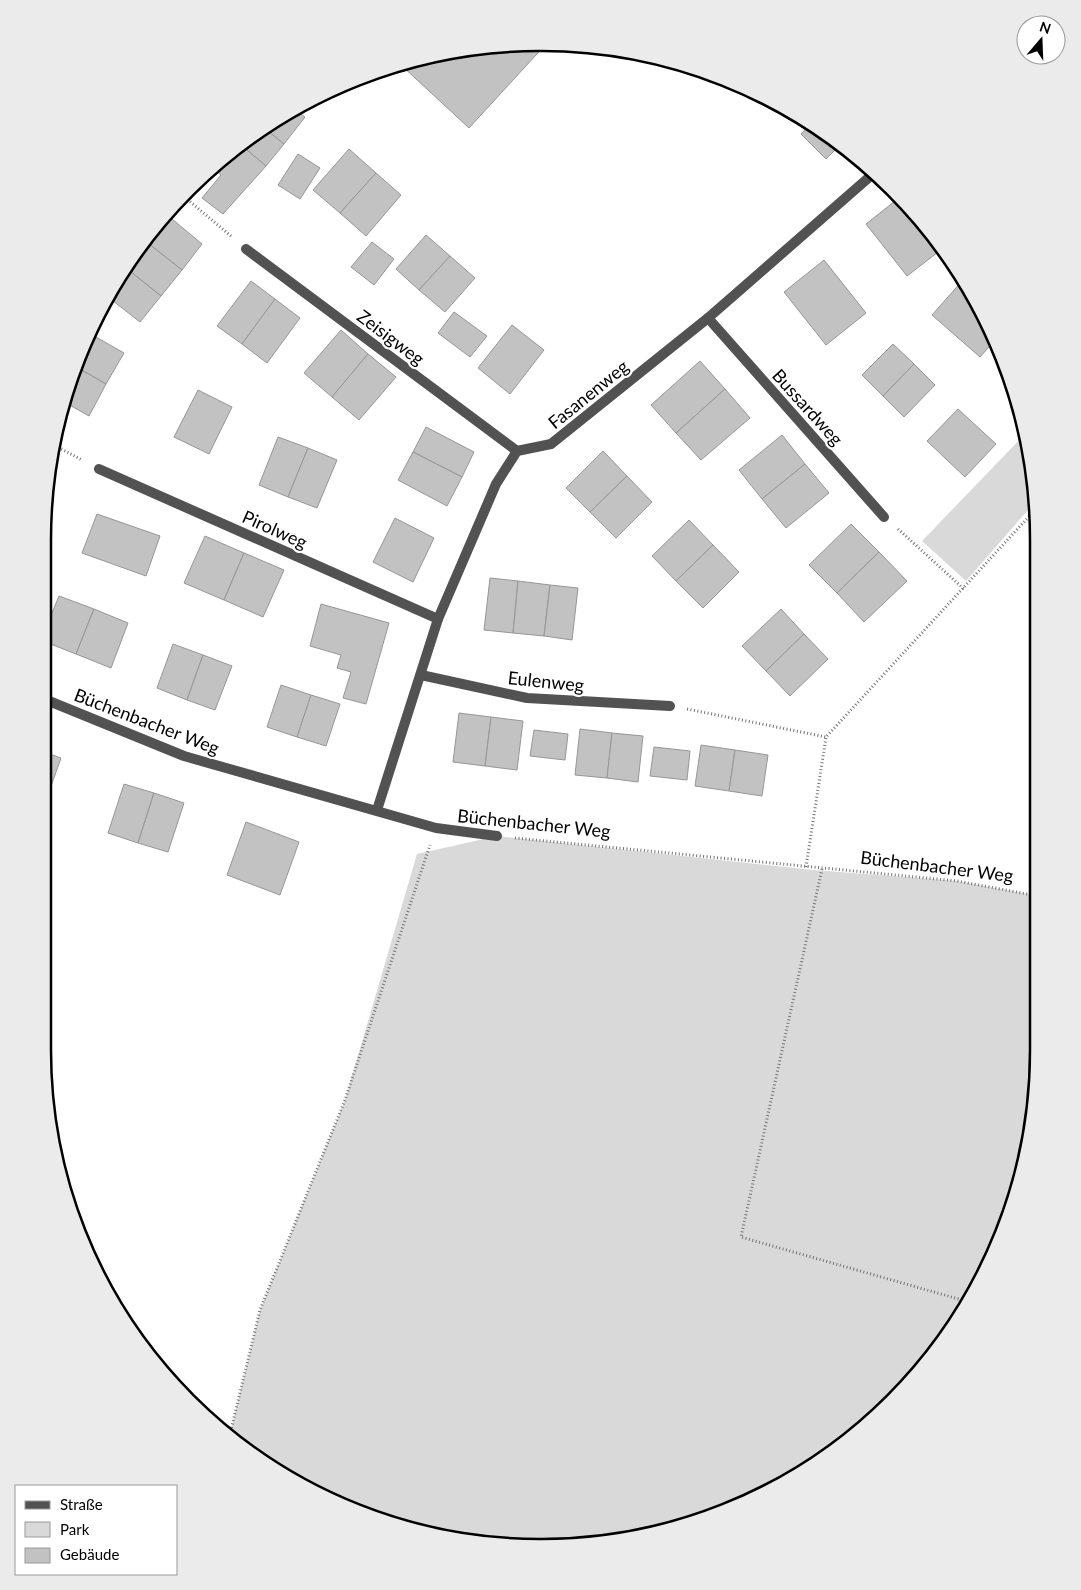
<svg xmlns="http://www.w3.org/2000/svg" width="1081" height="1590" font-family="Lato,sans-serif">
  <style>
    .green { fill: #d9d9d9 }
    .building { fill: #c2c2c2; stroke: #969696 }
    .lines { fill: none; stroke-linecap: round; stroke-linejoin: round }
    .path { stroke: #747474; stroke-width: 3; stroke-dasharray: 1 2.5; stroke-linecap: butt }
    .street { stroke: #525252; stroke-width: 10 }
    .labels { text-anchor: middle; dominant-baseline: central; stroke-width: 4.5; stroke-linejoin: round; paint-order: stroke }
    .street-label { font-size: 18px; fill: #000; stroke: #fff }
    .rim { fill: none; stroke: #000; stroke-width: 2.5 }
  </style>
  <rect width="100%" height="100%" fill="#fff"/>
  <g class="green">
    <polygon points="1026,433 1029,443 1035,502 966,581 922,541"/>
    <polygon points="497,836 814,870 957,881 1038,896 1038,1049 1029,1146 987,1270 954,1326 893,1401 789,1481 731,1510 638,1538 508,1546 412,1531 350,1510 237,1444 229,1438 260,1310 345,1100 417,854"/>
  </g>
  <g class="building">
    <polygon points="540,43 547,43 469,128 401,65 443,52"/>
    <polygon points="295,110 305,117 284,144 263,127"/>
    <polygon points="811,123 840,145 826,159 801,134"/>
    <polygon points="263,127 284,144 266,166 241,145"/>
    <polygon points="241,145 266,166 223,214 202,198 221,175 213,168"/>
    <polygon points="349,149 376,173 340,213 313,190"/>
    <polygon points="298,154 320,168 300,199 278,185"/>
    <polygon points="376,173 401,195 366,236 340,213"/>
    <polygon points="900,197 942,249 907,276 866,224"/>
    <polygon points="166,214 202,244 182,270 144,240"/>
    <polygon points="426,235 450,256 419,290 396,269"/>
    <polygon points="144,240 182,270 161,296 126,268"/>
    <polygon points="372,242 394,259 374,285 351,267"/>
    <polygon points="450,256 475,278 445,312 419,290"/>
    <polygon points="824,260 866,313 826,345 784,292"/>
    <polygon points="126,268 161,296 140,322 108,297"/>
    <polygon points="963,280 995,340 980,357 932,315"/>
    <polygon points="251,281 275,299 242,344 217,326"/>
    <polygon points="275,299 300,318 267,363 242,344"/>
    <polygon points="454,312 487,336 470,357 438,333"/>
    <polygon points="512,325 544,350 510,394 478,368"/>
    <polygon points="341,330 368,354 332,397 304,373"/>
    <polygon points="89,333 124,353 106,384 78,368"/>
    <polygon points="893,344 914,364 883,396 862,375"/>
    <polygon points="368,354 396,377 359,420 332,397"/>
    <polygon points="700,361 725,389 676,433 651,405"/>
    <polygon points="914,364 935,385 904,417 883,396"/>
    <polygon points="78,368 106,384 89,416 66,403"/>
    <polygon points="725,389 750,418 701,460 676,433"/>
    <polygon points="198,390 232,407 209,454 174,437"/>
    <polygon points="958,409 996,444 965,477 927,441"/>
    <polygon points="426,427 474,452 462,477 413,452"/>
    <polygon points="782,435 805,464 762,499 739,470"/>
    <polygon points="278,437 308,448 288,497 259,485"/>
    <polygon points="308,448 337,460 317,508 288,497"/>
    <polygon points="603,451 627,476 590,512 566,488"/>
    <polygon points="413,452 462,477 447,506 398,480"/>
    <polygon points="805,464 829,493 786,528 762,499"/>
    <polygon points="627,476 652,502 616,538 590,512"/>
    <polygon points="97,514 160,536 146,576 82,553"/>
    <polygon points="395,518 434,538 413,582 373,562"/>
    <polygon points="689,520 713,545 676,581 652,556"/>
    <polygon points="851,524 879,552 837,593 809,565"/>
    <polygon points="205,536 244,553 224,600 184,583"/>
    <polygon points="713,545 739,572 703,608 676,581"/>
    <polygon points="879,552 907,581 864,622 837,593"/>
    <polygon points="244,553 284,570 263,617 224,600"/>
    <polygon points="490,578 518,581 513,633 484,630"/>
    <polygon points="518,581 550,585 544,636 513,633"/>
    <polygon points="550,585 578,588 572,640 544,636"/>
    <polygon points="59,596 94,609 76,654 43,641 43,635"/>
    <polygon points="321,604 389,623 366,704 343,698 351,672 337,668 341,655 310,646"/>
    <polygon points="94,609 128,623 111,668 76,654"/>
    <polygon points="781,609 804,634 766,671 742,646"/>
    <polygon points="804,634 828,659 790,696 766,671"/>
    <polygon points="173,644 203,655 187,700 157,688"/>
    <polygon points="203,655 232,666 215,710 187,700"/>
    <polygon points="281,685 311,695 297,737 267,727"/>
    <polygon points="311,695 340,704 326,746 297,737"/>
    <polygon points="459,713 491,717 485,766 453,762"/>
    <polygon points="491,717 523,721 517,770 485,766"/>
    <polygon points="580,729 612,733 607,778 575,775"/>
    <polygon points="534,730 568,734 565,760 530,756"/>
    <polygon points="612,733 643,736 638,782 607,778"/>
    <polygon points="701,745 735,750 729,791 695,786"/>
    <polygon points="654,747 690,751 687,780 650,776"/>
    <polygon points="735,750 768,755 762,796 729,791"/>
    <polygon points="44,752 61,758 44,806"/>
    <polygon points="124,784 154,793 138,843 108,833"/>
    <polygon points="154,793 184,803 168,852 138,843"/>
    <polygon points="246,822 299,842 280,895 227,875"/>
  </g>
  <g class="lines">
    <g class="path">
      <polyline points="182,195 232,237"/>
      <polyline points="52,444 82,460"/>
      <polyline points="898,529 964,589"/>
      <polyline points="687,709 826,737"/>
      <polyline points="515,838 957,881 1038,896"/>
      <polyline points="806,867 826,737 1035,510"/>
      <polyline points="822,869 741,1237 969,1302"/>
      <polyline points="229,1438 260,1310 345,1100 430,845"/>
    </g>
    <g class="street">
      <polyline points="246,249 517,451"/>
      <polyline points="708,318 884,517"/>
      <polyline points="99,469 438,619"/>
      <polyline points="421,675 527,698 670,706"/>
      <polyline points="44,699 184,756 436,828 497,836"/>
      <polyline points="377,810 438,619 496,484 517,451 551,444 708,318 874,173"/>
    </g>
  </g>
  <g class="labels">
    <g class="street-label">
      <text transform="translate(391 337) rotate(37)">Zeisigweg</text>
      <text transform="translate(588 394) rotate(-39)">Fasanenweg</text>
      <text transform="translate(808 407) rotate(48)">Bussardweg</text>
      <text transform="translate(275 529) rotate(24)">Pirolweg</text>
      <text transform="translate(546 681) rotate(6)">Eulenweg</text>
      <text transform="translate(147 721) rotate(21)">Büchenbacher Weg</text>
      <text transform="translate(534 823) rotate(6)">Büchenbacher Weg</text>
      <text transform="translate(937 866) rotate(7)">Büchenbacher Weg</text>
    </g>
  </g>
  <path d="M0 0H1081V1590H0ZM540 51H541A489 489 0 0 1 1030 540V1050A489 489 0 0 1 541 1539H540A489 489 0 0 1 51 1050V540A489 489 0 0 1 540 51Z" fill="#ebebeb" fill-rule="evenodd"/>
  <path class="rim" d="M540 51H541A489 489 0 0 1 1030 540V1050A489 489 0 0 1 541 1539H540A489 489 0 0 1 51 1050V540A489 489 0 0 1 540 51Z"/>
  <rect x="15" y="1485" width="162" height="90" fill="#ffffff" stroke="#999999"/>
  <rect x="25" y="1501" width="25" height="8" fill="#525252" stroke="#999999"/>
  <text x="60" y="1510" font-size="15" fill="#000000">Straße</text>
  <rect x="25" y="1522" width="25" height="15" fill="#d9d9d9" stroke="#999999"/>
  <text x="60" y="1535" font-size="15" fill="#000000">Park</text>
  <rect x="25" y="1548" width="25" height="15" fill="#c2c2c2" stroke="#999999"/>
  <text x="60" y="1560" font-size="15" fill="#000000">Gebäude</text>
  <g transform="translate(1041 40) rotate(19)"><circle r="24" fill="#ffffff" stroke="#999999"/>
  <path d="M0-4L9 19L0 12L-9 19Z" fill="#000000"/>
  <text y="-8" font-size="14" font-weight="bold" text-anchor="middle" fill="#000000">N</text>
  </g>
</svg>
